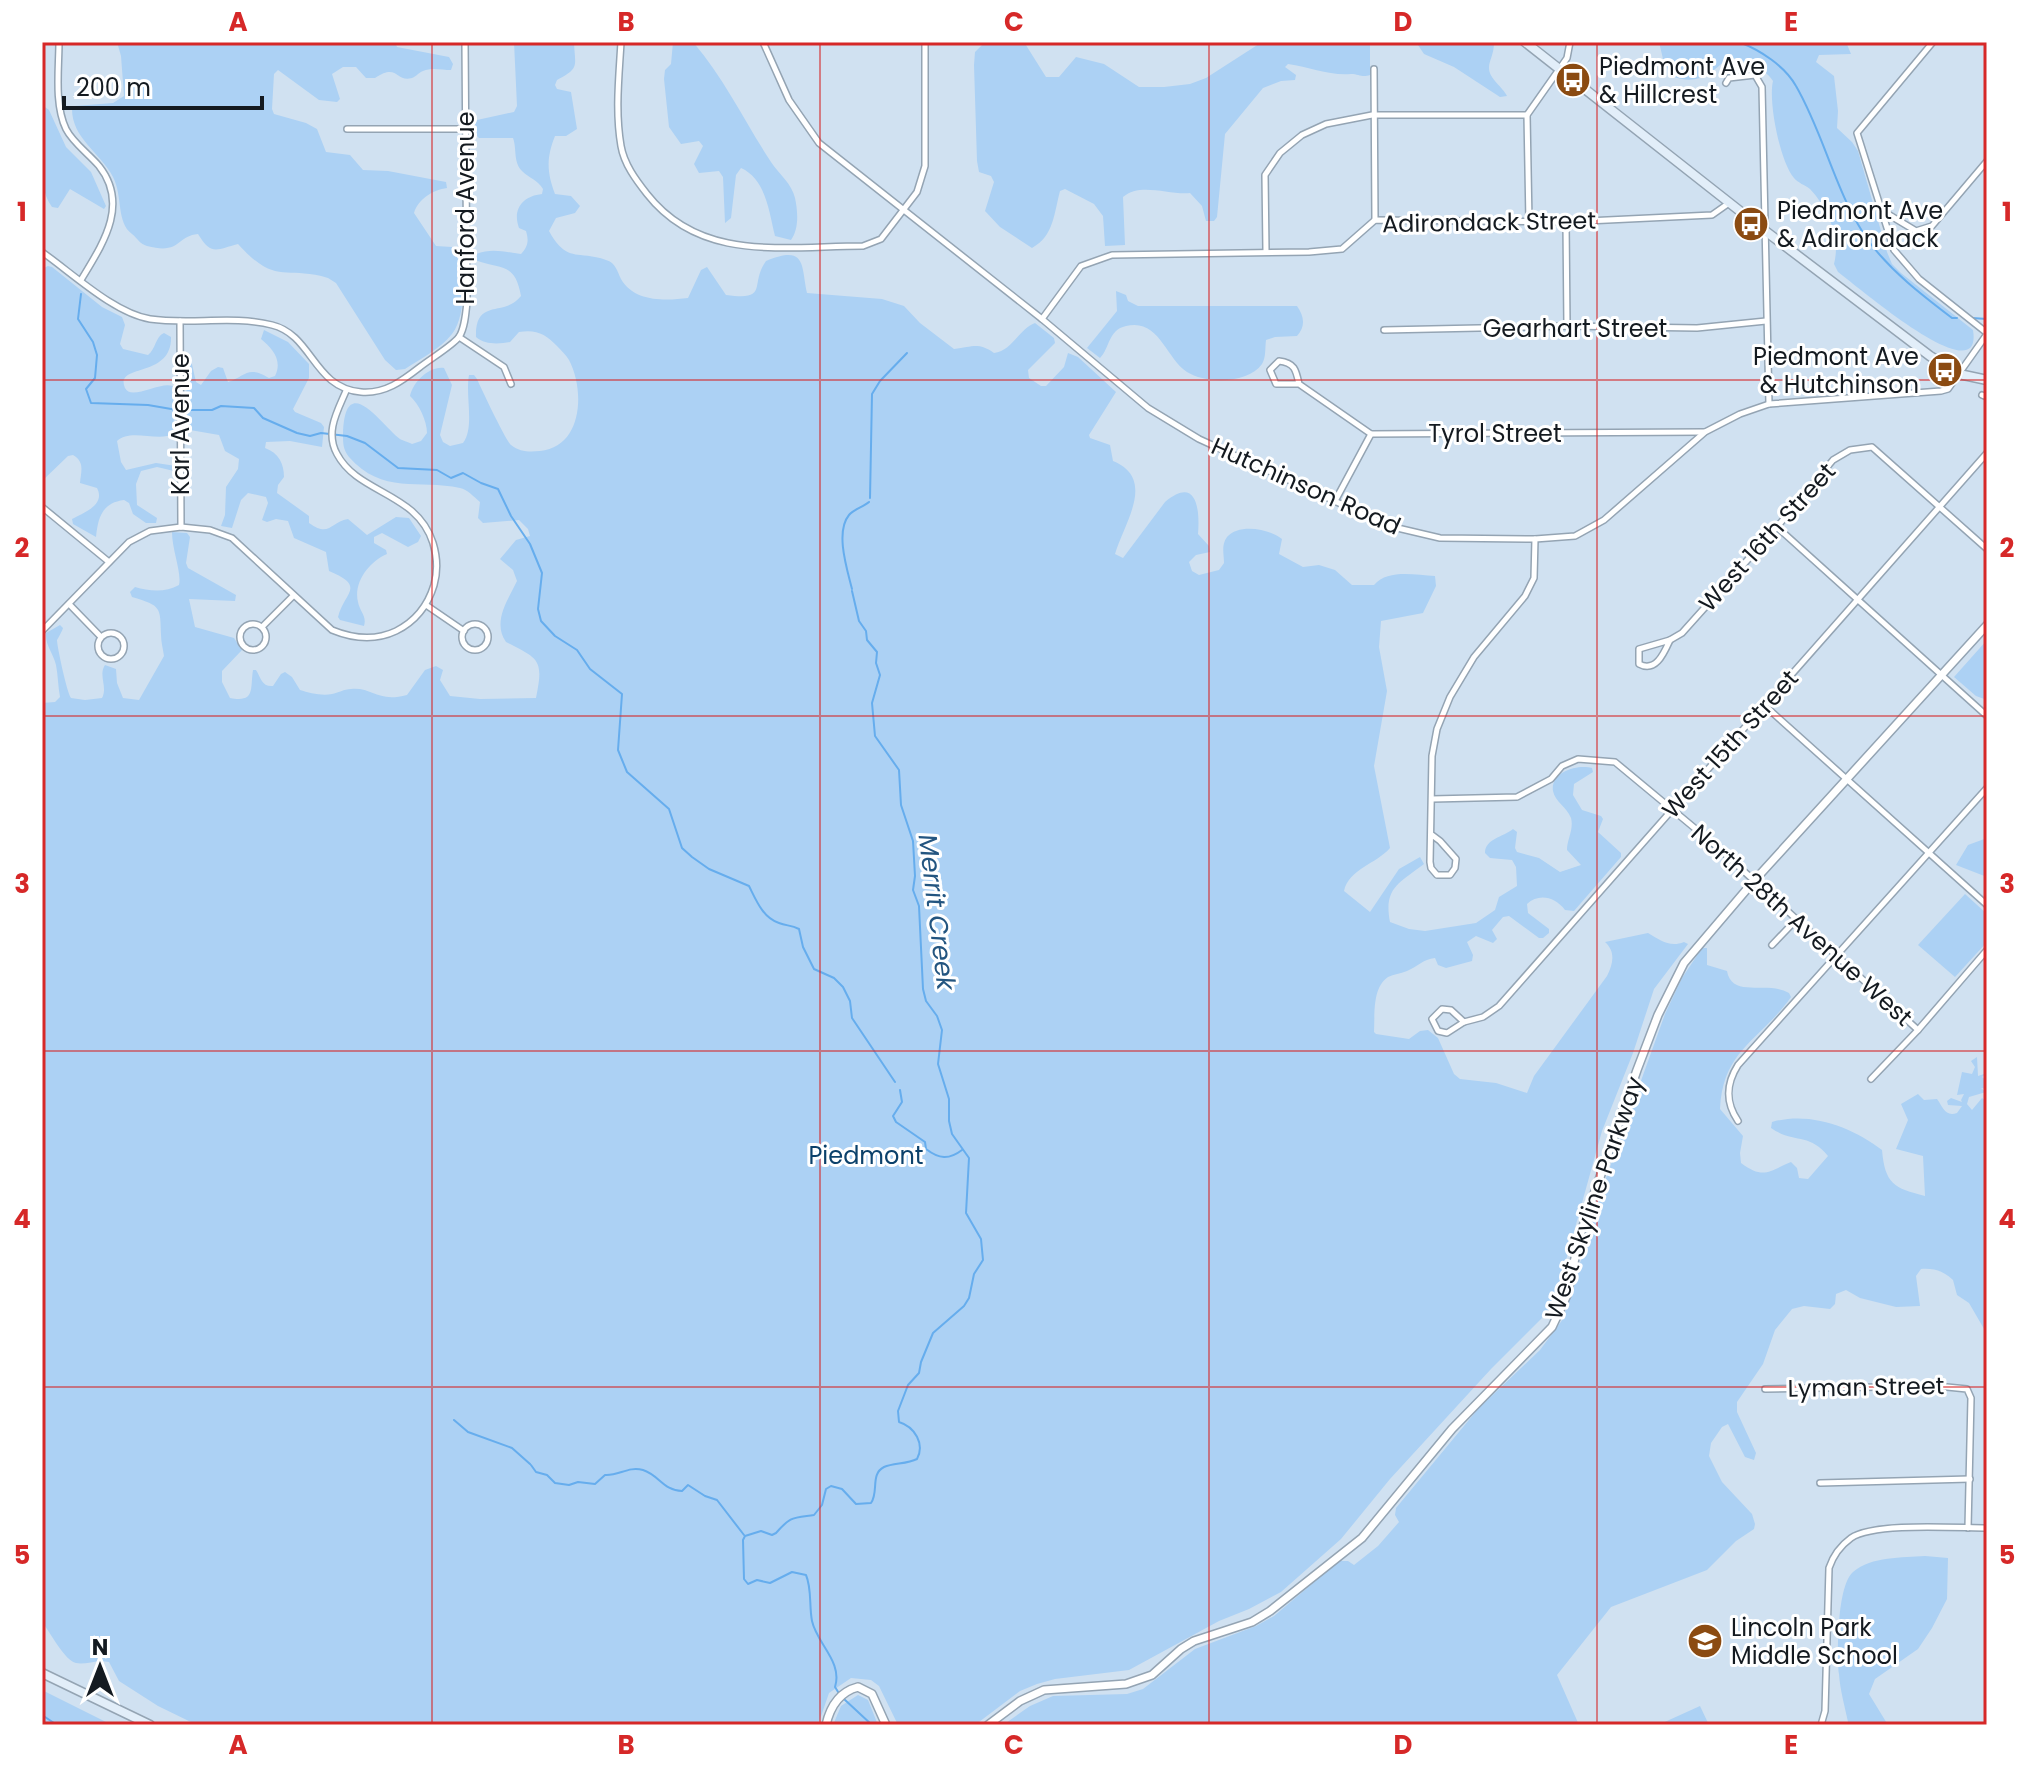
<svg xmlns="http://www.w3.org/2000/svg" width="2029" height="1767" font-family="Poppins,sans-serif">
  <style>
    .green { fill: #acd1f4 }
    .lines { fill: none; stroke-linecap: round; stroke-linejoin: round }
    .stream { stroke: #66aded; stroke-width: 2 }
    .minor-casing { stroke: #94a4b3; stroke-width: 8 }
    .tertiary-casing { stroke: #94a4b3; stroke-width: 10 }
    .secondary-casing { stroke: #94a4b3; stroke-width: 11 }
    .minor { stroke: #fff; stroke-width: 5 }
    .tertiary { stroke: #fff; stroke-width: 7 }
    .secondary { stroke: #e2eef9; stroke-width: 8 }
    .grid { fill: none; stroke: #d62828; stroke-width: 2; stroke-opacity: 0.55 }
    .labels { text-anchor: middle; dominant-baseline: central; stroke-width: 6; stroke-linejoin: round; paint-order: stroke }
    .poi-label { font-size: 24px; fill: #141a20; stroke: #fff; text-anchor: start }
    .street-label { font-size: 24px; fill: #141a20; stroke: #fff }
    .park-label { font-size: 24px; fill: #0b416b; stroke: #fff }
    .water-label { font-size: 26px; font-style: italic; fill: #235580; stroke: #fff }
    .neatline { fill: none; stroke: #d62828; stroke-width: 3 }
    .grid-label { font-size: 26px; text-anchor: middle; font-weight: bold; fill: #d62828 }
  </style>
  <rect width="100%" height="100%" fill="#d0e1f1"/>
  <g class="green">
    <path d="M117 42H395L397 47 449 57 453 64 451 70C442 70 432 67 423 71 418 73 417 76 412 78 396 83 398 62 375 78H366L356 67H343L332 74 340 99 337 102 319 100 278 70 274 74 272 109 274 114 306 123 317 129 326 152 350 155 363 170 388 171 446 182 447 188C433 190 418 199 414 213L436 246 452 247 460 252C463 275 467 315 452 334 440 349 420 359 405 369L396 370 385 360 336 283 328 278C284 265 277 287 238 244 217 249 212 257 198 234 176 236 181 255 147 246 140 244 138 239 132 234 116 222 123 196 113 177 101 153 72 139 72 109L75 106 113 103 124 96 121 56Z"/>
    <path d="M514 42H574C575 67 580 68 557 80L555 85 557 89 571 92 577 129 566 136H555C546 158 547 173 555 194L571 196 580 206 575 213 556 218 549 231C567 264 579 250 606 260 616 263 617 271 621 279 634 302 665 301 688 298L701 270 707 267 726 295C770 301 749 285 766 261 807 244 801 266 807 293L882 299 904 306 920 323 954 349C973 347 978 342 994 353 1012 351 1019 329 1035 323L1054 338 1055 343 1028 370 1029 378 1041 386H1046L1064 367 1068 353 1078 357 1116 392 1089 435 1090 438 1110 445 1113 461C1157 479 1124 523 1115 554L1123 558 1165 502C1197 475 1200 510 1198 534L1209 546 1210 552 1196 555 1189 562 1192 571 1199 575 1219 570 1224 563C1224 554 1221 545 1227 537 1239 523 1270 529 1282 539L1279 554 1303 567 1319 565 1335 570 1352 585H1374C1388 569 1414 575 1435 576L1436 586 1423 613 1381 621 1379 647 1387 691 1374 766 1390 848C1376 864 1349 869 1344 891L1370 912 1399 869 1420 857 1424 864C1401 882 1383 887 1390 922L1409 929 1425 931 1476 923 1495 910 1499 897 1517 886 1516 867 1512 860 1490 858 1485 853C1485 839 1503 837 1513 829L1517 832 1515 848 1517 852 1539 858 1560 872 1581 865 1567 850C1567 839 1574 830 1571 818 1567 807 1555 802 1553 791 1550 771 1579 764 1592 768L1593 772 1574 784 1573 795 1582 810 1601 816 1603 819 1598 832 1621 853V857L1574 911 1565 910C1555 897 1539 893 1527 904L1528 913 1549 929V933L1543 938H1539L1509 916 1503 917 1492 930 1497 939 1493 943 1476 936 1467 942 1473 955 1472 961 1446 968 1438 965 1435 958C1423 959 1417 967 1407 971 1400 974 1394 974 1388 977 1372 988 1375 1014 1374 1032L1376 1034 1409 1039 1420 1031 1428 1030 1438 1038 1454 1074 1460 1079 1496 1083 1527 1093 1534 1076 1607 976C1613 964 1616 952 1605 942L1648 933C1660 940 1670 948 1684 942L1688 944 1654 989 1633 1053 1602 1131 1553 1307 1491 1369 1390 1479 1341 1539 1281 1592 1249 1609 1219 1621 1129 1670 1055 1679 1037 1684 1020 1691 975 1725H898L879 1686 871 1680 851 1678 829 1693 818 1725H197L158 1706 119 1681 109 1662C97 1659 86 1665 76 1663 65 1661 50 1632 42 1622V703L55 702 60 697C58 687 58 675 56 665 53 653 45 645 46 633L60 625 63 628C63 629 58 639 57 640 57 646 67 693 71 698L85 700 102 698C108 687 98 675 105 665L116 669 117 683 123 698 139 700 164 656C163 649 161 642 161 635 160 607 162 606 132 597L130 592 135 587C149 591 165 593 179 585 182 573 172 550 172 532L187 533 190 537 186 563 188 568 236 595 235 601 189 599 195 627 234 638 242 650 222 671V682L230 698C256 703 250 688 253 670H256C261 678 262 687 273 686L281 674 285 672 292 677 300 690C309 693 322 696 332 694 338 693 344 689 351 689 373 687 377 703 407 695L425 670 436 666 443 670 440 680 450 696 480 699 536 698C544 659 539 659 506 642 492 622 508 600 517 581L513 570 500 559 516 540 530 536 528 529 519 520 483 523 478 518 480 502C474 497 467 489 460 488 419 479 382 495 349 457 343 449 343 444 343 434 345 368 383 427 400 439 401 440 411 443 412 444L421 441 427 433C427 421 419 404 410 396 413 382 429 366 444 368L452 385 440 435 443 442 450 446 463 443C475 427 465 396 469 375H474L477 379C481 388 506 441 511 445 520 452 529 452 540 451 583 447 585 390 569 360 566 355 561 350 557 346 546 334 536 329 519 332L510 342C499 344 485 345 476 337 475 297 504 318 521 296 515 262 502 270 475 260L476 254C492 248 505 252 521 254 528 246 529 241 526 231L519 228C512 209 523 196 542 194L543 189C538 180 529 178 522 171 513 162 517 149 513 138H479L474 133 473 127 477 120 514 112 517 106Z"/>
    <path d="M673 42H693C726 81 744 121 771 162 779 174 792 184 795 198 798 212 799 229 791 240L775 236C769 212 766 179 741 168L736 175 731 218 725 223 723 177 719 171 699 173 694 164 703 146 699 141 681 144 669 127 664 79 665 70 671 64Z"/>
    <path d="M985 42H1024L1046 77H1059L1076 57 1104 64 1139 87H1164L1190 84 1206 78 1262 42H1370V75C1362 78 1359 74 1351 74 1330 76 1310 67 1288 64L1285 67 1296 75 1295 80 1281 81 1263 88 1225 134 1217 217 1214 221H1206L1202 206 1190 193C1168 195 1140 182 1123 197L1125 245 1105 246 1103 216 1094 204 1065 189 1060 191C1054 213 1054 236 1032 248L1000 227 985 211 994 182 991 176 979 172 977 161 974 65 975 52Z"/>
    <path d="M1416 42H1494C1494 55 1489 60 1489 68 1489 79 1503 87 1507 96L1500 97 1454 67 1424 54Z"/>
    <path d="M1659 42H1846L1851 54 1819 55 1816 62 1834 76 1838 111 1837 128 1852 142 1858 151 1887 252 1892 264 1901 273 1973 330C1984 397 1850 280 1838 272L1834 264C1841 238 1828 208 1810 189 1805 185 1798 183 1794 178 1780 162 1768 101 1773 81 1764 67 1745 61 1729 57 1709 75 1698 86 1671 76L1663 59Z"/>
    <path d="M42 105 49 110 66 147 91 172 106 206 104 209 70 189 58 208 52 207C34 181 42 136 42 105Z"/>
    <path d="M48 266 52 267 102 307 122 317 125 325 120 344 123 349 148 355C156 349 155 337 164 333L171 337C172 379 114 363 125 388 131 401 160 381 173 386L174 434C157 442 130 428 117 441L121 462 126 470 156 463 176 466 174 471 157 467 141 471 136 484 137 505 157 518 156 523H146L133 514 129 503 124 500C101 503 98 519 96 537L73 524 72 519C83 513 106 505 97 488L80 483C81 471 85 462 73 455L68 456 42 481V269Z"/>
    <path d="M1116 291 1126 295 1128 301 1138 306H1297C1304 316 1306 326 1297 336L1275 337 1266 340C1265 348 1266 358 1262 364 1248 384 1206 384 1187 372 1165 357 1159 318 1126 326 1108 330 1110 348 1100 358L1087 348 1117 311Z"/>
    <path d="M264 330 288 342 309 364V378L293 409 295 412 321 423 324 427 322 447 290 441 266 442 265 448C279 453 284 464 284 477L278 485 277 493 309 516V523C330 538 330 522 348 519L367 535 396 517 409 518 421 536 418 542 408 547 382 533 374 537V543L386 550 387 554C370 561 353 582 358 602 360 612 367 616 364 626L340 620 338 617C344 592 367 587 329 571L326 552 294 538 288 521 276 519 267 522 262 520 268 503 266 497 248 493 241 500 232 528 221 526 225 515 226 487 238 469 239 459 225 451 219 435 190 430 187 426 186 359 191 360 196 382 201 385 211 371 218 367 223 368 228 382C246 376 247 365 269 378L275 376C283 360 272 348 261 339Z"/>
    <polygon points="1987,640 1987,700 1976,696 1954,677"/>
    <polygon points="1987,838 1987,877 1956,865 1968,845"/>
    <polygon points="1965,894 1987,914 1987,942 1955,977 1918,945"/>
    <path d="M1702 948H1707V965L1727 971C1732 999 1767 980 1789 993L1791 997C1760 1041 1723 1049 1720 1109L1743 1136 1740 1153 1741 1163C1764 1180 1769 1171 1791 1162L1797 1168 1799 1178 1808 1179 1828 1156C1809 1132 1794 1144 1771 1128L1772 1122C1810 1111 1852 1127 1882 1150 1885 1184 1894 1188 1925 1196L1923 1156 1896 1149 1908 1120 1901 1104 1918 1094 1924 1100 1937 1099C1943 1107 1945 1117 1957 1113L1962 1106 1948 1105 1947 1101 1951 1098 1962 1102 1961 1100 1964 1094 1957 1095 1962 1072 1972 1074 1975 1067 1971 1061 1977 1057 1978 1076 1987 1073 1982 1077 1987 1081V1089L1981 1088 1986 1092 1969 1097 1967 1104 1972 1110 1982 1098 1986 1101 1984 1104 1987 1113V1334L1969 1303 1957 1295 1953 1280C1944 1271 1934 1268 1921 1269L1916 1276 1920 1306 1896 1307 1860 1298 1846 1290 1836 1294 1835 1304 1830 1309 1804 1306 1792 1309 1775 1330 1763 1364 1737 1402V1412L1756 1453 1754 1460 1745 1457 1728 1424 1722 1427 1711 1443 1709 1456 1722 1482 1752 1514 1755 1524 1754 1529 1736 1541 1707 1570 1611 1607 1557 1675 1579 1725H1003L1030 1706 1053 1696 1127 1694 1143 1689 1195 1649 1256 1626 1274 1616 1339 1561H1348L1354 1565 1378 1546 1399 1522 1395 1515 1396 1508 1478 1409 1540 1350 1563 1319 1606 1178 1665 1014 1682 978Z"/>
    <path d="M1925 1556 1948 1558 1947 1599 1932 1628 1918 1649 1875 1679 1869 1694 1888 1725H1852L1848 1722C1845 1707 1840 1690 1839 1674 1837 1652 1837 1586 1853 1572 1872 1556 1902 1558 1925 1556Z"/>
    <polygon points="42,1690 112,1725 42,1725"/>
    <polygon points="858,1695 868,1700 878,1725 833,1725 841,1706"/>
    <polygon points="1700,1706 1709,1725 1658,1725"/>
  </g>
  <g class="lines">
    <g class="stream">
      <path d="M1739 42C1760 50 1785 66 1796 86 1825 136 1836 196 1870 243 1893 273 1922 295 1952 318H1957"/>
      <polyline points="81,294 78,319 93,342 97,355 95,378 86,389 91,403 148,405 177,410"/>
      <polyline points="1972,318 1987,319"/>
      <path d="M184 410H212L221 406 254 408 263 418 297 433 310 436 321 433 347 436 365 443 398 468 437 470 451 478 463 473 481 483 498 489 511 516 530 544 542 573 538 609 541 621 555 636 577 650 590 669 622 694 618 750 627 772 669 809 682 848 692 857 709 869 749 886C756 900 763 918 779 923 787 926 791 925 799 929L803 947 814 969 834 978 843 987 850 1001 852 1018 895 1082"/>
      <polyline points="870,498 872,394 880,381 907,353"/>
      <path d="M852 589C847 569 835 532 849 515 854 509 863 507 869 502"/>
      <path d="M900 1090 902 1102 893 1116 896 1122 925 1142 926 1149C939 1159 949 1160 962 1150"/>
      <polyline points="454,1420 468,1432 512,1448 530,1464"/>
      <path d="M531 1465 536 1472 547 1475 555 1483 569 1485 578 1482 595 1484 605 1475C619 1476 628 1466 643 1470 659 1475 664 1491 682 1491L688 1485 705 1496 717 1500 744 1535"/>
      <path d="M840 1695 835 1687C843 1662 817 1644 812 1621 809 1606 812 1589 806 1575L792 1572 770 1583 757 1580 748 1584 744 1579 743 1540 745 1536 761 1531 772 1535 776 1533C791 1516 792 1518 814 1515L822 1505 826 1489 831 1486 842 1489 856 1504 871 1503C879 1492 870 1474 884 1467 894 1463 907 1464 917 1459 925 1444 915 1427 899 1422L898 1411 908 1385 919 1373 921 1362 933 1333 964 1306 969 1298 974 1274 983 1260 981 1239 966 1213 969 1158 952 1134 949 1121V1099L938 1064 942 1030 937 1016 926 1001 923 989 919 906 913 890 915 876 913 841 901 805 899 770 875 736 872 703 880 675 876 663 877 652 867 640 866 631 859 621 852 591"/>
      <polyline points="844,1699 872,1725"/>
      <polyline points="42,1715 57,1725"/>
    </g>
    <defs>
      <g id="minor">
        <path d="M59 42C59 68 54 104 66 129 73 143 89 154 99 166 130 205 102 245 81 280"/>
        <path d="M621 42C619 77 615 111 621 146 624 164 636 180 647 194 701 263 785 246 863 246L881 239 917 192 925 166V42"/>
        <polyline points="763,42 789,100 819,143 1042,319 1148,408 1199,439 1389,526 1440,538 1535,539 1575,536 1604,520 1705,432 1740,414 1769,404 1941,391 1948,389 1987,334"/>
        <polyline points="1933,42 1857,133 1894,250 1919,279 1987,333"/>
        <polyline points="1374,69 1375,220"/>
        <polyline points="1726,83 1729,78 1755,75 1762,87 1769,404"/>
        <polyline points="347,129 465,129"/>
        <polyline points="1881,210 1916,231 1932,226 1987,161"/>
        <polyline points="1529,222 1527,115 1567,58 1570,42"/>
        <polyline points="1566,222 1567,326"/>
        <polyline points="1266,251 1265,175 1280,153 1302,135 1326,124 1372,115 1527,115"/>
        <path d="M42 252C72 273 114 313 150 319 190 325 233 315 272 325 313 335 313 388 361 392 385 394 402 381 420 367 430 359 452 346 459 337 465 328 466 312 467 301L465 42"/>
        <polyline points="1042,319 1081,266 1112,255 1309,252 1342,249 1375,220 1566,222 1712,215 1729,203"/>
        <polyline points="180,321 181,527"/>
        <polyline points="1384,330 1567,326 1697,328 1766,321"/>
        <polyline points="459,337 504,367 511,384"/>
        <path d="M1299 384C1296 370 1295 363 1279 361L1270 370 1276 384H1299L1371 434 1704 432"/>
        <polyline points="1982,395 1987,397"/>
        <polyline points="1335,501 1371,434"/>
        <polyline points="42,507 109,562"/>
        <polyline points="1777,527 1987,716"/>
        <polyline points="69,604 101,637"/>
        <polyline points="426,605 464,631"/>
        <circle cx="253" cy="637" r="13"/>
        <circle cx="475" cy="637" r="13"/>
        <polyline points="262,627 293,596"/>
        <path d="M42 631 129 542 150 531 181 527 210 530 232 538 332 630C354 639 375 641 396 631 416 621 428 605 434 585 438 571 437 556 433 543 417 492 358 494 337 454 325 432 337 412 346 391"/>
        <circle cx="111" cy="646" r="13"/>
        <polyline points="1670,640 1682,633 1777,527 1833,460 1850,450 1872,447 1987,549"/>
        <path d="M1670 640C1664 653 1656 673 1639 664V649Z"/>
        <polyline points="1764,705 1987,905"/>
        <polyline points="1432,799 1517,797 1551,779 1562,766 1578,759 1615,762 1715,845 1918,1030"/>
        <polyline points="1432,835 1440,841 1456,859 1455,868 1450,875 1437,875 1431,868 1430,862 1432,756 1437,729 1450,697 1474,657 1525,596 1534,578 1535,539"/>
        <polyline points="1772,945 1795,921"/>
        <polygon points="1442,1009 1451,1010 1464,1022 1447,1033 1438,1031 1432,1019"/>
        <polyline points="1464,1022 1483,1017 1499,1006 1987,453"/>
        <polyline points="1871,1079 1918,1030 1987,950"/>
        <path d="M1738 1121C1725 1102 1726 1084 1738 1065L1987 788"/>
        <polyline points="1765,1389 1937,1386 1967,1389 1971,1398 1968,1528"/>
        <polyline points="1820,1483 1970,1479"/>
        <path d="M1821 1725 1825 1711 1829 1568C1833 1556 1840 1546 1851 1538 1874 1522 1957 1528 1987 1528"/>
      </g>
      <g id="tertiary">
        <path d="M826 1725C830 1707 839 1692 858 1687L872 1694 886 1725"/>
        <polyline points="988,1725 1020,1701 1044,1690 1126,1684 1152,1675 1181,1649 1194,1641 1252,1622 1270,1611 1362,1538 1452,1429 1552,1327 1567,1295 1580,1235 1637,1070 1658,1015 1684,963 1753,882 1987,625"/>
      </g>
      <g id="secondary">
        <polyline points="1525,42 1764,230 1930,356 1959,374 1987,380"/>
        <polyline points="42,1673 150,1725"/>
      </g>
    </defs>
    <use href="#minor" class="minor-casing"/>
    <use href="#tertiary" class="tertiary-casing"/>
    <use href="#secondary" class="secondary-casing"/>
    <use href="#minor" class="minor"/>
    <use href="#tertiary" class="tertiary"/>
    <use href="#secondary" class="secondary"/>
  </g>
  <path class="grid" d="M432 42V1725M820 42V1725M1209 42V1725M1597 42V1725M42 380H1987M42 716H1987M42 1051H1987M42 1387H1987"/>
  <defs>
    <symbol id="bus-disc" viewBox="-11 -11 22 22"><circle r="9.5" fill="#8b4b12" stroke="#fff"/><path d="M-5-6H5V4H4V6H2V4H-2V6H-4V4H-5ZM-3.5-4V0h7V-4ZM-3.5 1.2v1.5H-2V1.2ZM2 1.2v1.5H3.5V1.2Z" fill="#fff"/></symbol>
    <symbol id="school-disc" viewBox="-11 -11 22 22"><circle r="9.5" fill="#8b4b12" stroke="#fff"/><path d="M0-5L7-2L0 1L-7-2ZM-4 1L0 2.5L4 1V4Q0 6-4 4Z" fill="#fff"/></symbol>
  </defs>
  <g fill-rule="evenodd">
    <use href="#bus-disc" x="1553" y="60" width="40" height="40"/>
    <use href="#bus-disc" x="1731" y="204" width="40" height="40"/>
    <use href="#bus-disc" x="1925" y="350" width="40" height="40"/>
    <use href="#school-disc" x="1685" y="1621" width="40" height="40"/>
  </g>
  <g class="labels">
    <g class="poi-label">
      <text x="1599" y="66">Piedmont Ave<tspan x="1599" dy="28">&amp; Hillcrest</tspan></text>
      <text x="1777" y="210">Piedmont Ave<tspan x="1777" dy="28">&amp; Adirondack</tspan></text>
      <text x="1919" y="356" text-anchor="end">Piedmont Ave<tspan x="1919" dy="28">&amp; Hutchinson</tspan></text>
      <text x="1731" y="1627">Lincoln Park<tspan x="1731" dy="28">Middle School</tspan></text>
    </g>
    <g class="street-label">
      <text transform="translate(465 208) rotate(-90)">Hanford Avenue</text>
      <text transform="translate(1489 222) rotate(-1)">Adirondack Street</text>
      <text x="1575" y="328">Gearhart Street</text>
      <text transform="translate(180 424) rotate(-90)">Karl Avenue</text>
      <text x="1495" y="433">Tyrol Street</text>
      <text transform="translate(1306 486) rotate(24)">Hutchinson Road</text>
      <text transform="translate(1767 537) rotate(-48)">West 16th Street</text>
      <text transform="translate(1730 744) rotate(-48)">West 15th Street</text>
      <text transform="translate(1802 925) rotate(42)">North 28th Avenue West</text>
      <text transform="translate(1594 1198) rotate(-71)">West Skyline Parkway</text>
      <text transform="translate(1866 1387) rotate(-1)">Lyman Street</text>
    </g>
    <g class="park-label">
      <text x="866" y="1155">Piedmont</text>
    </g>
    <g class="water-label">
      <text transform="translate(937 912) rotate(83)">Merrit Creek</text>
    </g>
  </g>
  <rect width="2029" height="1767" fill="none" stroke="#ffffff" stroke-width="88"/>
  <g transform="translate(100 1667)" stroke="#ffffff" stroke-width="6" paint-order="stroke">
  <path d="M0-6L14 30L0 20L-14 30Z" fill="#141a20"/>
  <text y="-12" font-size="22" font-weight="bold" text-anchor="middle" fill="#141a20">N</text>
  </g>
  <path d="M64 96v12h198v-12" fill="none" stroke="#141a20" stroke-width="4"/>
  <text x="76" y="96" font-size="24" fill="#141a20" stroke="#ffffff" stroke-width="6" paint-order="stroke">200 m</text>
  <rect x="44" y="44" width="1941" height="1679" class="neatline"/>
  <g class="grid-label">
    <text x="238" y="31">A</text>
    <text x="626" y="31">B</text>
    <text x="1014" y="31">C</text>
    <text x="1403" y="31">D</text>
    <text x="1791" y="31">E</text>
    <text x="22" y="221">1</text>
    <text x="2007" y="221">1</text>
    <text x="22" y="557">2</text>
    <text x="2007" y="557">2</text>
    <text x="22" y="893">3</text>
    <text x="2007" y="893">3</text>
    <text x="22" y="1228">4</text>
    <text x="2007" y="1228">4</text>
    <text x="22" y="1564">5</text>
    <text x="2007" y="1564">5</text>
    <text x="238" y="1754">A</text>
    <text x="626" y="1754">B</text>
    <text x="1014" y="1754">C</text>
    <text x="1403" y="1754">D</text>
    <text x="1791" y="1754">E</text>
  </g>
</svg>
